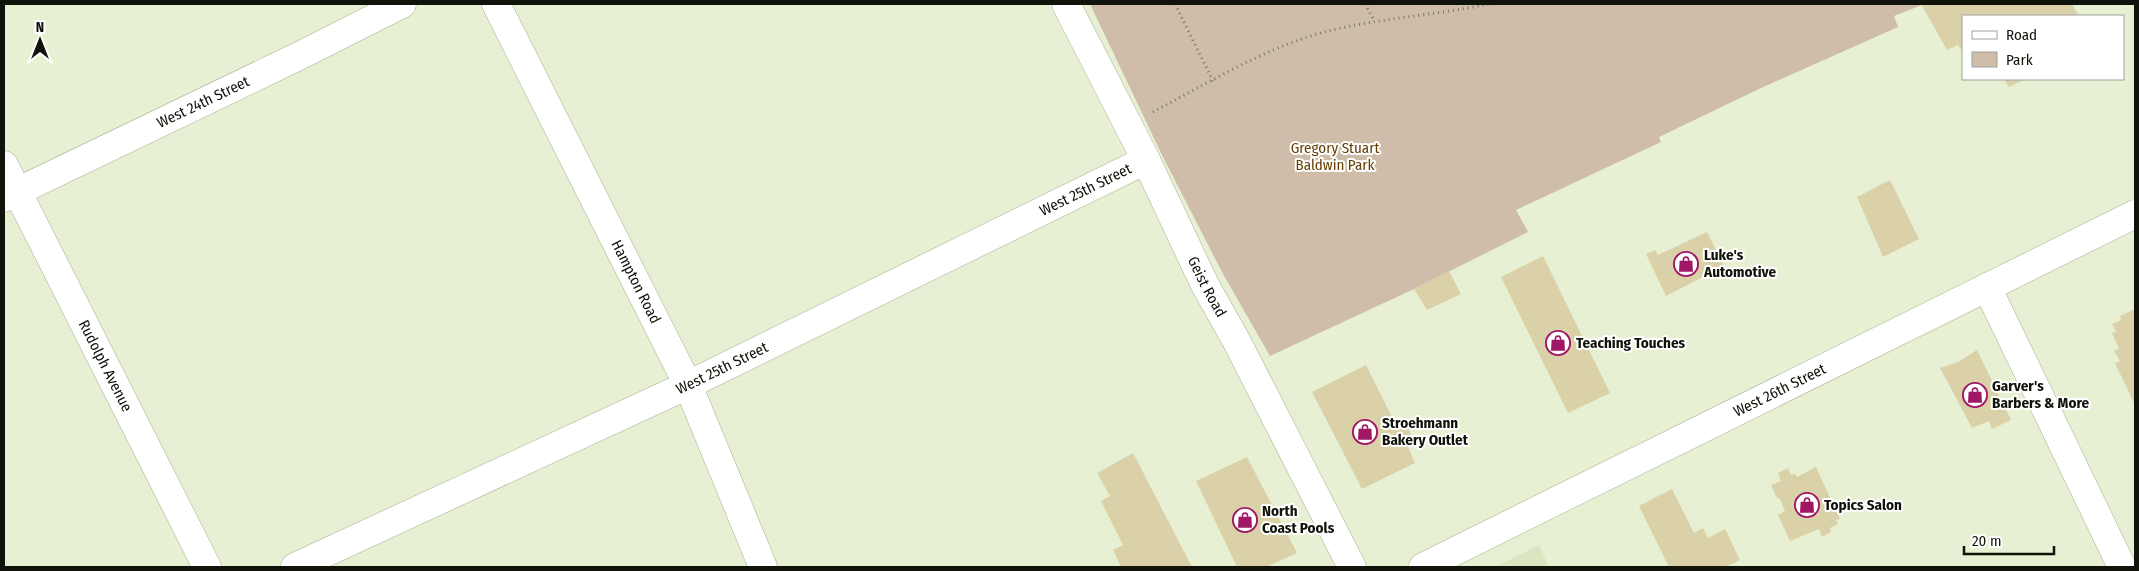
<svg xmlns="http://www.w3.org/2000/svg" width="2139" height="571" font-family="'Fira Sans Condensed',sans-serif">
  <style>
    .built { fill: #dae6c1 }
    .green { fill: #cfbdaa }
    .building { fill: #dbd1a9 }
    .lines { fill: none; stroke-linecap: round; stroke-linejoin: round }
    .minor-casing { stroke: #a7b093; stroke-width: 29 }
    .major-casing { stroke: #a7b093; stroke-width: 29 }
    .path { stroke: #727865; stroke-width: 3; stroke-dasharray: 1 4; stroke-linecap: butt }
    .minor { stroke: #fff; stroke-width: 28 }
    .major { stroke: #fff; stroke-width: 28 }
    .labels { text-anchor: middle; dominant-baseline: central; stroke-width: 4; stroke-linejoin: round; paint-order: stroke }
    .street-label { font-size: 15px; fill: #101309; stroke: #fff }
    .park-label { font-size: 15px; fill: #643e05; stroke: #fff }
    .poi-label { font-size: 15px; font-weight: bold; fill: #101309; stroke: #fff; text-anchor: start }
  </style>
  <rect width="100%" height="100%" fill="#e7f0d2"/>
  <polygon class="built" points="1539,545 1549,567 1495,567"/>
  <polygon class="green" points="1090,4 1921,4 1922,5 1894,16 1898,27 1761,88 1659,137 1661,142 1516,210 1528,232 1414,289 1270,356 1223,274 1162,155"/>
  <g class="building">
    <polygon points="1921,4 2072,4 2079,16 1963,16 1963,48 1960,49 1958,45 1947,50"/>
    <polygon points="2004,79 2025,79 2009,87"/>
    <polygon points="1890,180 1919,239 1883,257 1857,197"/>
    <polygon points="1707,232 1724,266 1666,296 1646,254 1655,250 1658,255"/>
    <polygon points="1543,256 1610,393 1568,413 1501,277"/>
    <polygon points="1449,271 1461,294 1427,310 1414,289"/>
    <polygon points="2135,309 2135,405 2115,363 2120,361 2114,351 2119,348 2112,333 2116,332 2112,324 2121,320 2120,316"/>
    <polygon points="1977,350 2011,420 1992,429 1989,421 1972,428 1940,368 1958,362"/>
    <polygon points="1366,365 1397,427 1405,422 1415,442 1408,447 1415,463 1362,489 1312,392"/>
    <polygon points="1133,453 1192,567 1121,567 1113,550 1123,545 1101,501 1110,496 1097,473"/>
    <polygon points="1247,457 1297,553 1266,567 1237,567 1196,481"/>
    <polygon points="1816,467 1840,519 1836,520 1838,524 1830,528 1831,532 1822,537 1819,529 1790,541 1778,515 1785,511 1780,499 1777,498 1771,485 1781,481 1778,473 1788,468 1791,475 1795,474 1797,477"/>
    <polygon points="1672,489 1694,533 1703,528 1708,538 1725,529 1740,560 1725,567 1669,567 1639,506"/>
  </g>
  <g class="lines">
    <defs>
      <g id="minor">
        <path id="s1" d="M496 4 688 385 763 567"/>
        <path id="s2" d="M1066 4 1146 160 1205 285 1237 342 1352 567"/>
        <path id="s3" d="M4 165 207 567"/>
        <path id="s4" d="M4 198 301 55 402 4"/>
        <polyline points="1987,287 2122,567"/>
        <path id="s5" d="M295 567 688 385 1146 160"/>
      </g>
      <g id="major">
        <path id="s6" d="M1423 567 2135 214"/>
      </g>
    </defs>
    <use href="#minor" class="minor-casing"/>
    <use href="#major" class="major-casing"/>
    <g class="path">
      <polyline points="1175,4 1213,81"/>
      <polyline points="1365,4 1374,20"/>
      <path d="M1153 112C1206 84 1260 51 1317 34 1374 18 1432 16 1489 4"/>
    </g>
    <use href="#minor" class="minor"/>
    <use href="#major" class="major"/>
  </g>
  <defs>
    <symbol id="shop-ring" viewBox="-11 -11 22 22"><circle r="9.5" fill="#fff" stroke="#9f1765" stroke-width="1.5"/><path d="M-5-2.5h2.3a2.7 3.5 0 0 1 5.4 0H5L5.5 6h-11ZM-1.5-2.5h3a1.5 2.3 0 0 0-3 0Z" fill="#9f1765"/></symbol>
  </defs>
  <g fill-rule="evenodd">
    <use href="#shop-ring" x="1672" y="250" width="28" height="28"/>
    <use href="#shop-ring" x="1544" y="329" width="28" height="28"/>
    <use href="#shop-ring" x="1961" y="381" width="28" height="28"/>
    <use href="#shop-ring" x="1351" y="418" width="28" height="28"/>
    <use href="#shop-ring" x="1793" y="491" width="28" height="28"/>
    <use href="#shop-ring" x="1231" y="506" width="28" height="28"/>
  </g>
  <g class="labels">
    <g class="street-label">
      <text stroke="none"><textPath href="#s4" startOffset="221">West 24th Street</textPath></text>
      <text stroke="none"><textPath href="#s5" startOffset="876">West 25th Street</textPath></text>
      <text stroke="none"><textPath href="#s1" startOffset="311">Hampton Road</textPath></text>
      <text stroke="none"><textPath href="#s2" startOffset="316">Geist Road</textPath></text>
      <text stroke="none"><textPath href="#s3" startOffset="225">Rudolph Avenue</textPath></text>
      <text stroke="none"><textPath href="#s5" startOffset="471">West 25th Street</textPath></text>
      <text stroke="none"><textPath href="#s6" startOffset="398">West 26th Street</textPath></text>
    </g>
    <g class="park-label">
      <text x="1335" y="148">Gregory Stuart<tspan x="1335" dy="17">Baldwin Park</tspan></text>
    </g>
    <g class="poi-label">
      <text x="1704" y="255">Luke's<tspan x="1704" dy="17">Automotive</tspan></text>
      <text x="1576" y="343">Teaching Touches</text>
      <text x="1992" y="386">Garver's<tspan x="1992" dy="17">Barbers &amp; More</tspan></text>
      <text x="1382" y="423">Stroehmann<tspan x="1382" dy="17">Bakery Outlet</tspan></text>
      <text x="1824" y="505">Topics Salon</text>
      <text x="1262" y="511">North<tspan x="1262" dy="17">Coast Pools</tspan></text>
    </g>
  </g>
  <rect width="2139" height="571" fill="none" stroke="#101309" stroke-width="10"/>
  <rect x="1962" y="15" width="162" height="65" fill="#ffffff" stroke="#9fa19d"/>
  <rect x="1972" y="31" width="25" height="8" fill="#ffffff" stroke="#9fa19d"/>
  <text x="2006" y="40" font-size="15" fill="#101309">Road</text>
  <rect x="1972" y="52" width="25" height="15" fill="#cfbdaa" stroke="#9fa19d"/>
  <text x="2006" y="65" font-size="15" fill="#101309">Park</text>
  <g transform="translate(40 40)" stroke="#ffffff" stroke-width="4" paint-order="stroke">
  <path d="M0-4L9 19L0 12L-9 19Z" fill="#101309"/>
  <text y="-8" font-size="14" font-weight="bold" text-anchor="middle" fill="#101309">N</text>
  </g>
  <path d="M1964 546v8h90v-8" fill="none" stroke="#101309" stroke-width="2.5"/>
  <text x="1972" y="546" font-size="15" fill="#101309" stroke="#ffffff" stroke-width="4" paint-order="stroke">20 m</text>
</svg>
